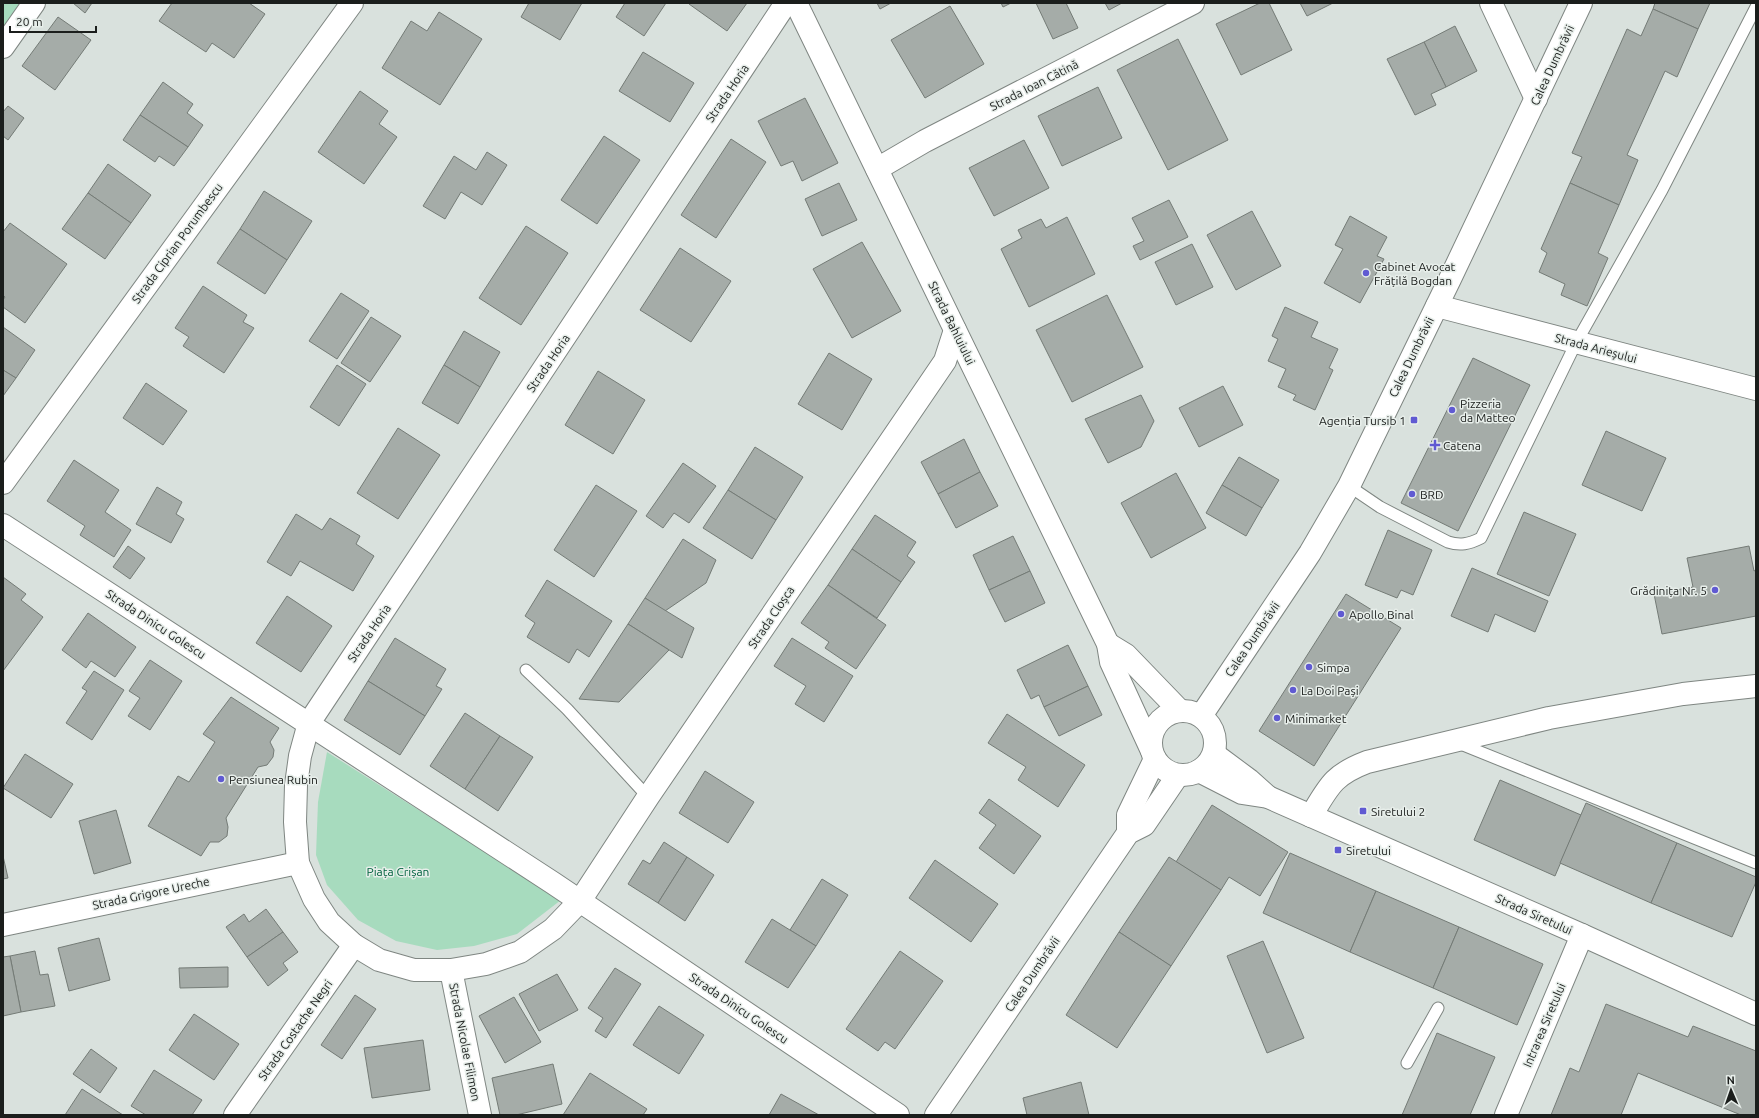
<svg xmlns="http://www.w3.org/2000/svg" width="1759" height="1118" font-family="Ubuntu,sans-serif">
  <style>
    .green { fill: #a7dbbe }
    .building { fill: #a5aca8; stroke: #747b76 }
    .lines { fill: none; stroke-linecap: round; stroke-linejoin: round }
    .lane-casing { stroke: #7f8682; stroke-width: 13 }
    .street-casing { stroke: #7f8682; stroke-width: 24 }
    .secondary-casing { stroke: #7f8682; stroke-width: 24 }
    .lane { stroke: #fff; stroke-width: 11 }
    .street { stroke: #fff; stroke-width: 22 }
    .secondary { stroke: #fff; stroke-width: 22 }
    .poi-dot { fill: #605ad2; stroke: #e7eeea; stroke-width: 1.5 }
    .labels { text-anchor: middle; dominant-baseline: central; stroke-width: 3; stroke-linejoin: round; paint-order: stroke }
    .street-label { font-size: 12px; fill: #1b1e1c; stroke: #e7eeea }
    .poi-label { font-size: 12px; fill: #1b1e1c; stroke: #e7eeea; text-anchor: start }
    .park-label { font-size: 12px; fill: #01623f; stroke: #e7eeea }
  </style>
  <rect width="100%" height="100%" fill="#d9e1dd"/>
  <g class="green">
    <polygon points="3,3 34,3 3,47"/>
    <polygon points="327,752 561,900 517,934 474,946 437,950 396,941 358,920 327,885 316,855 318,802"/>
  </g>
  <g class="building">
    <polygon points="73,3 92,3 85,13"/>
    <polygon points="172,3 249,3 265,14 234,58 212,43 206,52 159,21"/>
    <polygon points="529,3 582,3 560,40 521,17"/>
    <polygon points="625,3 666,3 644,36 616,17"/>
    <polygon points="690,3 747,3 727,31 689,4"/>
    <polygon points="877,3 891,3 880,9"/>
    <polygon points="1001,3 1011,3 1003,7"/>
    <polygon points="1036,3 1066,3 1078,28 1053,39"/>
    <polygon points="1105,3 1122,3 1109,10"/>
    <polygon points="1260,3 1269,3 1292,50 1241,75 1216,24"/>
    <polygon points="1300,3 1333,3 1307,16"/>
    <polygon points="1655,3 1710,3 1698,29 1653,9"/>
    <polygon points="950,6 984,64 925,98 891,40"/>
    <polygon points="1653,9 1698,29 1677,77 1665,71 1627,155 1638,160 1619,205 1570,183 1582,157 1572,153 1627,29 1641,36"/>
    <polygon points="439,12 482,39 440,105 382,68 411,21 427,31"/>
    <polygon points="58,17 91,40 55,90 22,66"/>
    <polygon points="1455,26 1477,71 1446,87 1424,42"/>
    <polygon points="1178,39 1228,140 1168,170 1117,70"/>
    <polygon points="1424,42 1446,87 1431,94 1436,105 1415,115 1387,59"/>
    <polygon points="643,52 694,83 670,122 619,91"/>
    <polygon points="163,82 193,104 187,113 203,125 188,147 140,115"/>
    <polygon points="1098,87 1122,138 1062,166 1038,116"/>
    <polygon points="360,91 388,111 379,124 397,137 364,184 318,152"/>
    <polygon points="805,98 838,163 802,181 793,161 781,166 758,121"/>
    <polygon points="8,106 24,118 8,140 3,136 3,112"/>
    <polygon points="140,115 188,147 174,166 159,156 155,162 123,140"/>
    <polygon points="604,136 640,160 597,224 561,200"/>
    <polygon points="731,139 766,162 716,238 681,215"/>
    <polygon points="1024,140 1049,188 994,216 969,168"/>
    <polygon points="487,152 507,165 482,205 461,192 445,219 423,206 454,156 476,170"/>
    <polygon points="108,164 151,195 131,223 88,193"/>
    <polygon points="839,183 857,220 822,236 805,199"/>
    <polygon points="1570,183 1619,205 1598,253 1608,258 1587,306 1561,295 1565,284 1539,272 1547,253 1541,249"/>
    <polygon points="264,191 312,221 287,260 240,229"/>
    <polygon points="88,193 131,223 105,259 62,229"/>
    <polygon points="1169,200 1188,237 1140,260 1133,246 1144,241 1132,218"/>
    <polygon points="1252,211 1281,266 1236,290 1207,235"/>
    <polygon points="1350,216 1387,237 1377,256 1384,259 1360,303 1324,283 1343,249 1335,245"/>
    <polygon points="1067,217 1095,274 1029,307 1001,249 1022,238 1018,230 1041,219 1046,228"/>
    <polygon points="10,223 67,264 25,323 3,307 3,300 5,297 3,295 3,232"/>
    <polygon points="526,226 568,253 521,325 479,298"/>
    <polygon points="240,229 287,260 265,294 217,263"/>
    <polygon points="862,242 901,311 852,338 813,269"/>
    <polygon points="1192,244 1213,287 1176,305 1155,262"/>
    <polygon points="680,248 731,281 691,342 640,310"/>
    <polygon points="203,286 247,315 243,322 254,328 224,373 183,346 189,337 175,328"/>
    <polygon points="341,293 369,311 337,359 309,341"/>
    <polygon points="1107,295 1143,367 1072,402 1036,330"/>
    <polygon points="1285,307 1318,322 1311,337 1338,349 1329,368 1333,370 1315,410 1293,400 1296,395 1278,387 1286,369 1268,361 1278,339 1272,336"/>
    <polygon points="371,317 401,336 370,382 341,363"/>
    <polygon points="3,327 35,350 16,378 3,370"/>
    <polygon points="464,331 500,352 480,387 444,365"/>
    <polygon points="829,353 872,379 842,430 798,404"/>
    <polygon points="1473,358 1530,385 1458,531 1401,503"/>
    <polygon points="337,365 366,384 339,426 310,407"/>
    <polygon points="444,365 480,387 458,424 422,403"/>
    <polygon points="3,370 16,378 3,396"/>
    <polygon points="598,371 645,400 613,454 565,425"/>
    <polygon points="146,383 187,411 163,445 123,418"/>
    <polygon points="1223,386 1243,425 1199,447 1179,408"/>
    <polygon points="1141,395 1154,421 1141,447 1108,463 1085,419"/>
    <polygon points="398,428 440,455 398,519 357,493"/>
    <polygon points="1606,431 1666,458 1642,511 1582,485"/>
    <polygon points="964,439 980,472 938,494 921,462"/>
    <polygon points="755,447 803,477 776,520 728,490"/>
    <polygon points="1239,457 1279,480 1262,508 1222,485"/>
    <polygon points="74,460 119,490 105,512 131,530 114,557 80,535 85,526 47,501"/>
    <polygon points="683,463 716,486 689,523 674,513 663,528 646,516"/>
    <polygon points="980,472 998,506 956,528 938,494"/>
    <polygon points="1176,473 1206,528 1151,558 1121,503"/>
    <polygon points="596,485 637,511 594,577 554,550"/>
    <polygon points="1222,485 1262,508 1246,536 1206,513"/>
    <polygon points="157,487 182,502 176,514 184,519 171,543 136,524"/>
    <polygon points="728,490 776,520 752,559 703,528"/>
    <polygon points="1524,512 1576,534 1549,596 1497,574"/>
    <polygon points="296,514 322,530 330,518 360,536 356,544 374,556 353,591 300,561 291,576 267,562"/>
    <polygon points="875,515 916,542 907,556 915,562 901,582 852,549"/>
    <polygon points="1388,530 1432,550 1413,595 1401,590 1397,598 1365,585"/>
    <polygon points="1013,536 1030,571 989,590 973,555"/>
    <polygon points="683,539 716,560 706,583 665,611 645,598"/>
    <polygon points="128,546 145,558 130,579 113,567"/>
    <polygon points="1749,546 1754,571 1756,570 1756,616 1662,634 1654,594 1693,587 1687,558"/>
    <polygon points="852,549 901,582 877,618 828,585"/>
    <polygon points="1472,568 1548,601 1535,632 1495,614 1488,632 1451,616"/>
    <polygon points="1030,571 1045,603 1005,622 989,590"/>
    <polygon points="3,577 26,594 21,600 43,617 3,671"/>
    <polygon points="547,580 612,621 589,657 577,649 569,663 527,637 535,623 525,616"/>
    <polygon points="828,585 886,625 856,669 825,648 829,642 801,623"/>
    <polygon points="1346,594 1401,628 1314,766 1259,731"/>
    <polygon points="287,596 332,626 301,672 256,643"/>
    <polygon points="645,598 694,628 682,658 628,624"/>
    <polygon points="88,613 136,647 115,677 91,661 86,668 62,650"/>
    <polygon points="628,624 669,650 619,702 579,699"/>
    <polygon points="395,638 446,669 436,686 442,689 425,716 368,681"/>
    <polygon points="792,638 853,676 824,722 795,704 806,686 774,666"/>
    <polygon points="1068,645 1088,686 1044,707 1039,695 1031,699 1017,670"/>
    <polygon points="150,660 182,681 150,730 128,716 140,698 129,691"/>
    <polygon points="94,671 124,690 92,740 66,723 87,691 82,688"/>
    <polygon points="368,681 425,716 400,755 344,720"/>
    <polygon points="1088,686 1102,715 1059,736 1044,707"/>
    <polygon points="231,697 279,728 270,742 274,750 273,757 267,765 258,767 226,818 228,827 227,836 219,842 210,842 201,856 148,826 178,776 189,782 215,742 203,734"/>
    <polygon points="465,713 500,736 465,789 430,766"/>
    <polygon points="1007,714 1085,765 1058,807 1018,780 1026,767 988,743"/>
    <polygon points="500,736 533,757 498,811 465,789"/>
    <polygon points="25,754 73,784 51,818 3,788"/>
    <polygon points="705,771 754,802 728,843 679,813"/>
    <polygon points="1500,780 1581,815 1555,876 1474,840"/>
    <polygon points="989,799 1041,836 1014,874 979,848 996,825 979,813"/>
    <polygon points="1586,803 1677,843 1651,903 1560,863"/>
    <polygon points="1212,805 1288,852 1260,896 1229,877 1221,890 1176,862"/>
    <polygon points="116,810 131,863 94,874 79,821"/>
    <polygon points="664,842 687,857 658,903 628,884 643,860 650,864"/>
    <polygon points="1677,843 1756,877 1756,882 1732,937 1651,903"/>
    <polygon points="1290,853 1376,891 1350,952 1263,913"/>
    <polygon points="3,856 8,878 3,879"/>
    <polygon points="687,857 714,875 685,921 658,903"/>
    <polygon points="1169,857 1221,890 1171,966 1119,932"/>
    <polygon points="935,860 998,904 971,942 909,898"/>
    <polygon points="822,879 848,895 816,946 790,930"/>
    <polygon points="1376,891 1459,927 1433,988 1350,952"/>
    <polygon points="266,909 283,932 247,957 226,927 244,914 249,922"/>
    <polygon points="772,919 816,946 788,988 745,962"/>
    <polygon points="1459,927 1543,964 1517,1025 1433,988"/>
    <polygon points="283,932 298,952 283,963 288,970 268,986 247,957"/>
    <polygon points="1119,932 1171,966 1117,1048 1066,1015"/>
    <polygon points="99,938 110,980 69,991 58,948"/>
    <polygon points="1263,941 1304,1038 1267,1053 1227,956"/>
    <polygon points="35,951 40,975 48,974 55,1006 21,1012 10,956"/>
    <polygon points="900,951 943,981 895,1049 885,1042 878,1051 846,1029"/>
    <polygon points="10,956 21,1012 3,1016 3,957"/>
    <polygon points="228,967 228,987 180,988 179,968"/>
    <polygon points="615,968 641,984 606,1038 595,1031 603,1018 588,1008"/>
    <polygon points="557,974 578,1010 539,1031 519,994"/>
    <polygon points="355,995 376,1009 342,1059 321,1045"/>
    <polygon points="514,997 541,1042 505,1063 479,1016"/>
    <polygon points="1606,1004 1688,1037 1693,1026 1756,1051 1756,1115 1741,1115 1638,1073 1621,1115 1551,1115 1570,1068 1579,1072"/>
    <polygon points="659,1006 704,1035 679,1074 633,1045"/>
    <polygon points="194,1014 239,1044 214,1080 169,1050"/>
    <polygon points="1437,1033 1495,1057 1470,1115 1402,1115"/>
    <polygon points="423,1040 430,1090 372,1098 364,1048"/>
    <polygon points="91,1049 117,1068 100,1093 73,1074"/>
    <polygon points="553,1064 562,1104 516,1115 500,1115 492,1078"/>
    <polygon points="154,1070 202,1100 192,1115 146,1115 131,1106"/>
    <polygon points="590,1073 647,1109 643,1115 563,1115"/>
    <polygon points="1081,1082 1089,1115 1027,1115 1023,1098"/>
    <polygon points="82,1089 123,1115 65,1115"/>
    <polygon points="781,1094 819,1115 769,1115"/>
  </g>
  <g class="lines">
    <defs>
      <g id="lane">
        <path d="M1349 486 1380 507 1448 542C1460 546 1469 544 1481 538L1576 343 1662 190 1756 7"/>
        <polyline points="526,670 567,709 648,797"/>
        <polyline points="1458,743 1756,863"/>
        <polyline points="1407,1063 1438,1008"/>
      </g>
      <g id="street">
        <polyline points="786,3 309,723 300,756 296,785 295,822 298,863 314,899 329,922 354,945 379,960 414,970 451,970 486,964 520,952 553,929 580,901 648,797 945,361 955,330"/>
        <polyline points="1491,3 1536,99"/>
        <polyline points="3,47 34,3"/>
        <polyline points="877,169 925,141 1193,3"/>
        <polyline points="1437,306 1756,389"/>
        <polyline points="3,483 352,3"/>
        <polyline points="3,525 553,883 898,1115"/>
        <path d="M1311 816C1329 786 1333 775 1367 762L1549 718 1683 694 1756 686"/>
        <polyline points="3,925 298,863"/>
        <polyline points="451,970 480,1115"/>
        <polyline points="235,1115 354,945"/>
        <polyline points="1506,1115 1582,935"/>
      </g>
      <g id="secondary">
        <polyline points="796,3 1108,644 1111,662 1151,749"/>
        <polyline points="1108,644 1126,655 1180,711"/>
        <circle cx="1183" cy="743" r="32"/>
        <polyline points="1201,716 1310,553 1349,486 1450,279 1581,3"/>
        <polyline points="1214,754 1249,780 1268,797"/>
        <polyline points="1199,771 1242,793 1268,797 1582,935 1756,1014"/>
        <polyline points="1128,833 1128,815 1155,759"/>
        <polyline points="936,1115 1128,833 1144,825 1178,775"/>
      </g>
    </defs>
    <use href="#lane" class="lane-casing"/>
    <use href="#street" class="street-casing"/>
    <use href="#secondary" class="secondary-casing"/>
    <use href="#lane" class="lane"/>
    <use href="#street" class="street"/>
    <use href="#secondary" class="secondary"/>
  </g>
  <g class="poi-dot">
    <circle cx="1366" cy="273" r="4"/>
    <circle cx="1452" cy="410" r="4"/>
    <rect x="1410" y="416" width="8" height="8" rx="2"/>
    <path d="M1433 439h4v4h4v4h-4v4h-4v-4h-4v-4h4z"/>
    <circle cx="1412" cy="494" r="4"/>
    <circle cx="1715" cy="590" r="4"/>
    <circle cx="1341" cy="614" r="4"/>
    <circle cx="1309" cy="667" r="4"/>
    <circle cx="1293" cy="690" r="4"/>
    <circle cx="1277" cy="718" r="4"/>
    <circle cx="221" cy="779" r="4"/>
    <rect x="1359" y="807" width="8" height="8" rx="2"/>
    <rect x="1334" y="846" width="8" height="8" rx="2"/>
  </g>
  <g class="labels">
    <g class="street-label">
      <text transform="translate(1552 65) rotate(-65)">Calea Dumbrăvii</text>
      <text transform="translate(1034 85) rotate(-27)">Strada Ioan Cătină</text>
      <text transform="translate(727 93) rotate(-56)">Strada Horia</text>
      <text transform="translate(177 243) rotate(-54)">Strada Ciprian Porumbescu</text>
      <text transform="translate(952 323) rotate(64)">Strada Bahluiului</text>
      <text transform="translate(1596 348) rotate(15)">Strada Arieșului</text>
      <text transform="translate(1411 357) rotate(-64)">Calea Dumbrăvii</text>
      <text transform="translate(548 363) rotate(-56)">Strada Horia</text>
      <text transform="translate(771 617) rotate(-56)">Strada Cloșca</text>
      <text transform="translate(156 624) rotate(33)">Strada Dinicu Golescu</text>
      <text transform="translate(369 633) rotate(-56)">Strada Horia</text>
      <text transform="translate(1252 639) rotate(-56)">Calea Dumbrăvii</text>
      <text transform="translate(151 893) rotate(-12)">Strada Grigore Ureche</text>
      <text transform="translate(1534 914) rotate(24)">Strada Siretului</text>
      <text transform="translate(1032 974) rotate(-56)">Calea Dumbrăvii</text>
      <text transform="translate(739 1008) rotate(34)">Strada Dinicu Golescu</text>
      <text transform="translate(1544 1025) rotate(-67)">Intrarea Siretului</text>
      <text transform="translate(295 1030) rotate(-55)">Strada Costache Negri</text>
      <text transform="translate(465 1042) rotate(79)">Strada Nicolae Filimon</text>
    </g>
    <g class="poi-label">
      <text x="1374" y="266">Cabinet Avocat<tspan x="1374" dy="14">Frățilă Bogdan</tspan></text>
      <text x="1460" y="403">Pizzeria<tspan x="1460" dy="14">da Matteo</tspan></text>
      <text x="1406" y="420" text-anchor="end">Agenția Tursib 1</text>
      <text x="1443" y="445">Catena</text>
      <text x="1420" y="494">BRD</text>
      <text x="1707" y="590" text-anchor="end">Grădinița Nr. 5</text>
      <text x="1349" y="614">Apollo Binal</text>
      <text x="1317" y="667">Simpa</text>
      <text x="1301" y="690">La Doi Pași</text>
      <text x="1285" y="718">Minimarket</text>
      <text x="229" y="779">Pensiunea Rubin</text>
      <text x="1371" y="811">Siretului 2</text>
      <text x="1346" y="850">Siretului</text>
    </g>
    <g class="park-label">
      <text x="398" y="871">Piața Crișan</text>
    </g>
  </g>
  <rect width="1759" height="1118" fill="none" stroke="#1b1e1c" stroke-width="8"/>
  <g transform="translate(1731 1090) rotate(358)" stroke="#e7eeea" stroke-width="3" paint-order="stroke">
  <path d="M0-3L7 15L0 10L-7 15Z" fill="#1b1e1c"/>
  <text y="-6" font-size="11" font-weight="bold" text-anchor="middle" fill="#1b1e1c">N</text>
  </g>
  <path d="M10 26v6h86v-6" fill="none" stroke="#1b1e1c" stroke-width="2"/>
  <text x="16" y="26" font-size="12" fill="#1b1e1c" stroke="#e7eeea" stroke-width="3" paint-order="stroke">20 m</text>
</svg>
